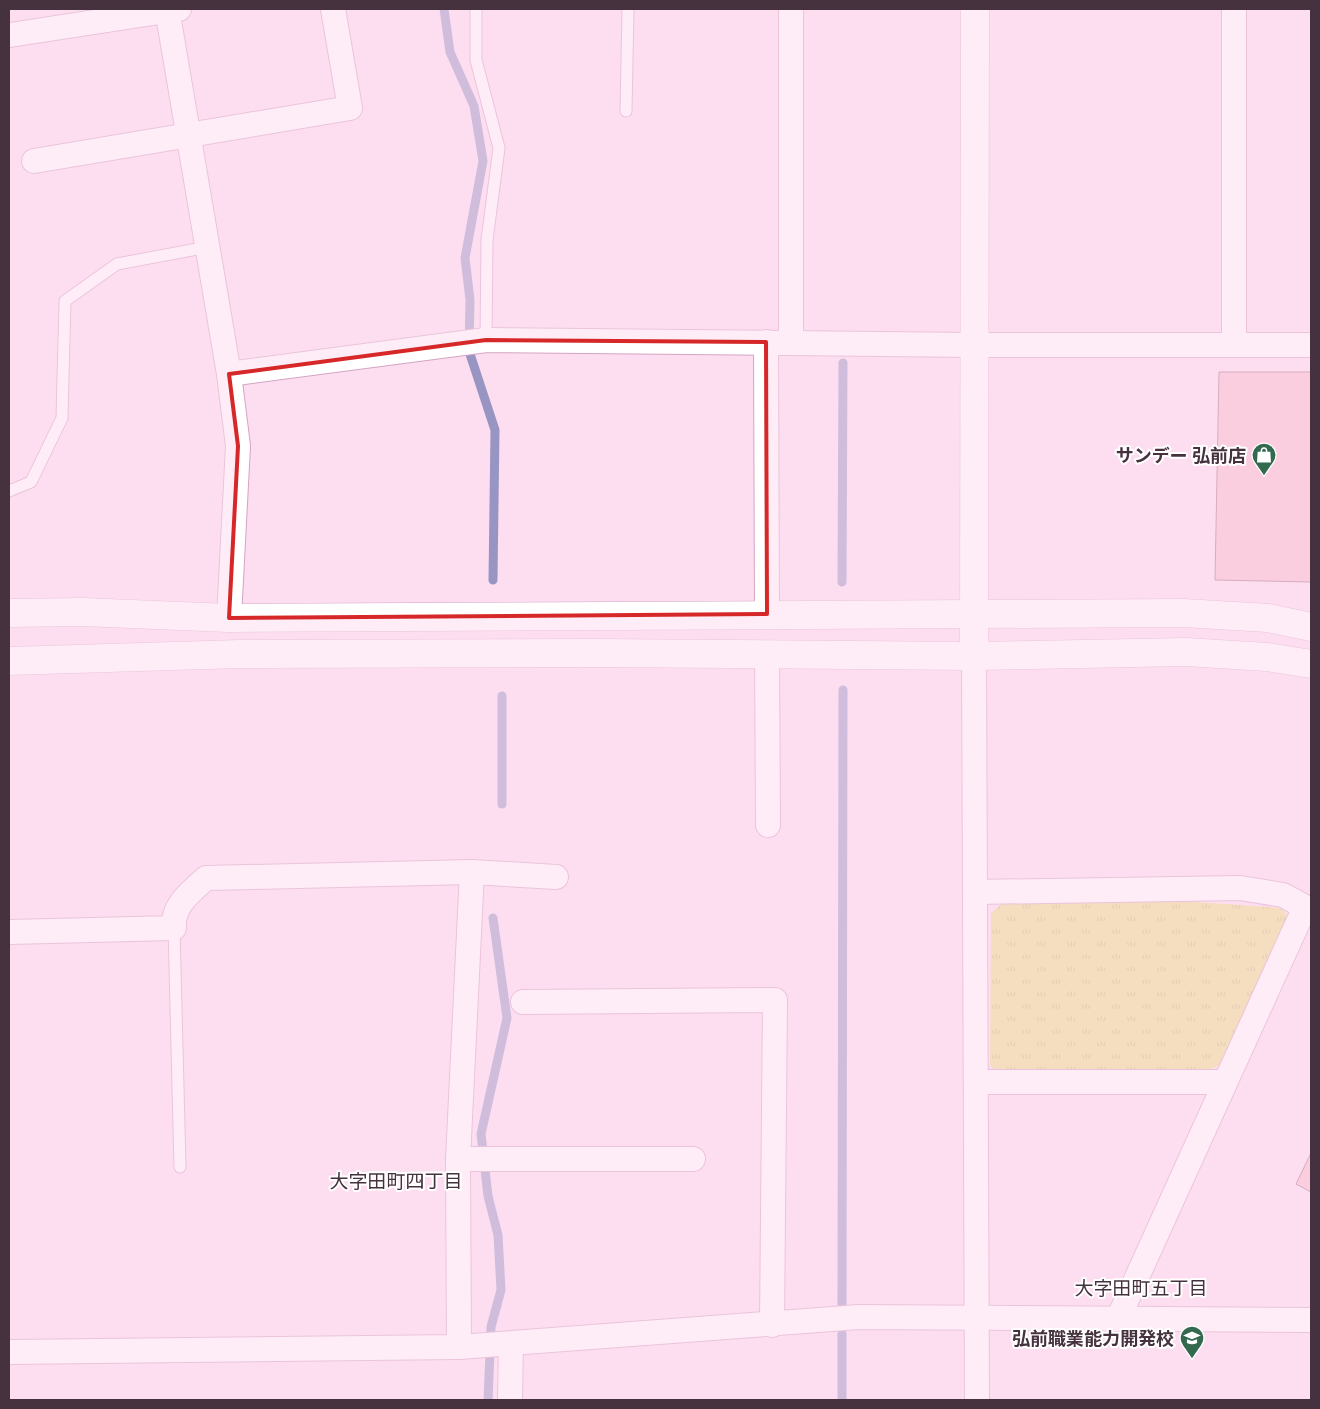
<svg xmlns="http://www.w3.org/2000/svg" width="1320" height="1409" font-family="Raleway,'Noto Sans JP',sans-serif">
  <style>
    .park { fill: url(#park-tufts) }
    .lines { fill: none; stroke-linecap: round; stroke-linejoin: round }
    .stream { stroke: #9995c2; stroke-width: 9 }
    .building { fill: #f5baca; stroke: #a77280 }
    .service-casing { stroke: #d5a4c2; stroke-width: 13 }
    .minor-casing { stroke: #d5a4c2; stroke-width: 26 }
    .tertiary-casing { stroke: #d5a4c2; stroke-width: 29 }
    .service { stroke: #fff; stroke-width: 11 }
    .minor { stroke: #fff; stroke-width: 24 }
    .tertiary { stroke: #fff; stroke-width: 28 }
    .marked { fill: none; stroke: #d62828; stroke-width: 4; stroke-linejoin: round }
    .labels { text-anchor: middle; dominant-baseline: central; stroke-width: 4; stroke-linejoin: round; paint-order: stroke }
    .poi-label { font-size: 18px; font-weight: bold; fill: #46323e; stroke: #fff; text-anchor: end }
    .neighbourhood-label { font-size: 19px; fill: #46323e; stroke: #fff }
  </style>
  <defs>
    <pattern id="park-tufts" width="24" height="20" patternUnits="userSpaceOnUse" patternTransform="scale(1.25)"><rect width="24" height="20" fill="#e9dd83"/><path d="M3 7l-1-3M5 7V3M7 7l1-3M15 17l-1-3M17 17v-4M19 17l1-3" fill="none" stroke="#c9be72"/></pattern>
  </defs>
  <rect width="100%" height="100%" fill="#fddef1"/>
  <polygon class="park" points="1167,900 1281,908 1288,917 1222,1064 1207,1071 999,1075 990,1065 991,913 1004,902"/>
  <g class="lines">
    <g class="stream">
      <polyline points="444,9 450,52 474,106 483,161 465,258 470,300 469,351 495,430 493,580"/>
      <polyline points="842,582 843,363"/>
      <polyline points="502,804 502,696"/>
      <polyline points="842,1304 843,690"/>
      <polyline points="842,1334 842,1400"/>
      <polyline points="488,1400 491,1327 501,1290 498,1235 488,1196 481,1134 507,1018 493,918"/>
    </g>
  </g>
  <g class="building">
    <polygon points="1219,372 1311,372 1311,582 1215,580"/>
    <polygon points="1311,1153 1311,1192 1296,1184"/>
  </g>
  <g class="lines">
    <defs>
      <g id="service">
        <polyline points="476,9 476,60 499,148 487,240 486,340"/>
        <polyline points="626,111 628,9"/>
        <polyline points="9,491 31,482 62,418 65,301 117,264 208,247"/>
        <polyline points="174,928 180,1167"/>
      </g>
      <g id="minor">
        <polyline points="167,9 229,374 238,446 229,618"/>
        <polyline points="10,35 179,9"/>
        <polyline points="34,161 350,108 333,9"/>
        <polyline points="766,342 767,614"/>
        <polyline points="791,342 791,9"/>
        <polyline points="1234,345 1234,9"/>
        <polyline points="229,374 486,340 975,345 1311,345"/>
        <polyline points="767,654 768,825"/>
        <polyline points="974,656 977,1400"/>
        <polyline points="975,892 1240,888 1283,895 1305,907 1118,1319"/>
        <path d="M9 932 174 928C172 905 191 892 206 878L472 872 556 877"/>
        <polyline points="523,1002 775,1000 772,1325"/>
        <polyline points="976,1082 1225,1082"/>
        <polyline points="458,1159 693,1159"/>
        <polyline points="459,1347 458,1159 472,872"/>
        <polyline points="9,1352 459,1347 859,1317 1311,1320"/>
        <polyline points="510,1400 511,1344"/>
      </g>
      <g id="tertiary">
        <polyline points="9,613 82,612 229,618 1183,613 1268,618 1311,627"/>
        <polyline points="974,656 975,9"/>
        <polyline points="9,661 240,654 595,653 974,656 1186,652 1267,657 1311,664"/>
      </g>
    </defs>
    <use href="#service" class="service-casing"/>
    <use href="#minor" class="minor-casing"/>
    <use href="#tertiary" class="tertiary-casing"/>
    <use href="#service" class="service"/>
    <use href="#minor" class="minor"/>
    <use href="#tertiary" class="tertiary"/>
  </g>
  <path d="M0 0H1320V1409H0ZM486 340 766 342 767 614 229 618 238 446 229 374Z" fill="#fddef1" fill-opacity=".55" fill-rule="evenodd"/>
  <path class="marked" d="M486 340 766 342 767 614 229 618 238 446 229 374Z"/>
  <defs>
    <symbol id="shop-pin" viewBox="-11 -11 22 30"><path d="M0 17L-7.5 6A9.5 9.5 0 1 1 7.5 6Z" fill="#33694f" stroke="#fff"/><path d="M-5-2.5h2.3a2.7 3.5 0 0 1 5.4 0H5L5.5 6h-11ZM-1.5-2.5h3a1.5 2.3 0 0 0-3 0Z" fill="#fff"/></symbol>
    <symbol id="school-pin" viewBox="-11 -11 22 30"><path d="M0 17L-7.5 6A9.5 9.5 0 1 1 7.5 6Z" fill="#33694f" stroke="#fff"/><path d="M0-5L7-2L0 1L-7-2ZM-4 1L0 2.5L4 1V4Q0 6-4 4Z" fill="#fff"/></symbol>
  </defs>
  <g fill-rule="evenodd">
    <use href="#shop-pin" x="1250" y="441" width="28" height="38"/>
    <use href="#school-pin" x="1178" y="1324" width="28" height="38"/>
  </g>
  <g class="labels">
    <g class="poi-label">
      <text x="1246" y="455">サンデー 弘前店</text>
      <text x="1174" y="1338">弘前職業能力開発校</text>
    </g>
    <g class="neighbourhood-label">
      <text x="396" y="1181">大字田町四丁目</text>
      <text x="1141" y="1288">大字田町五丁目</text>
    </g>
  </g>
  <rect width="1320" height="1409" fill="none" stroke="#46323e" stroke-width="20"/>
</svg>
